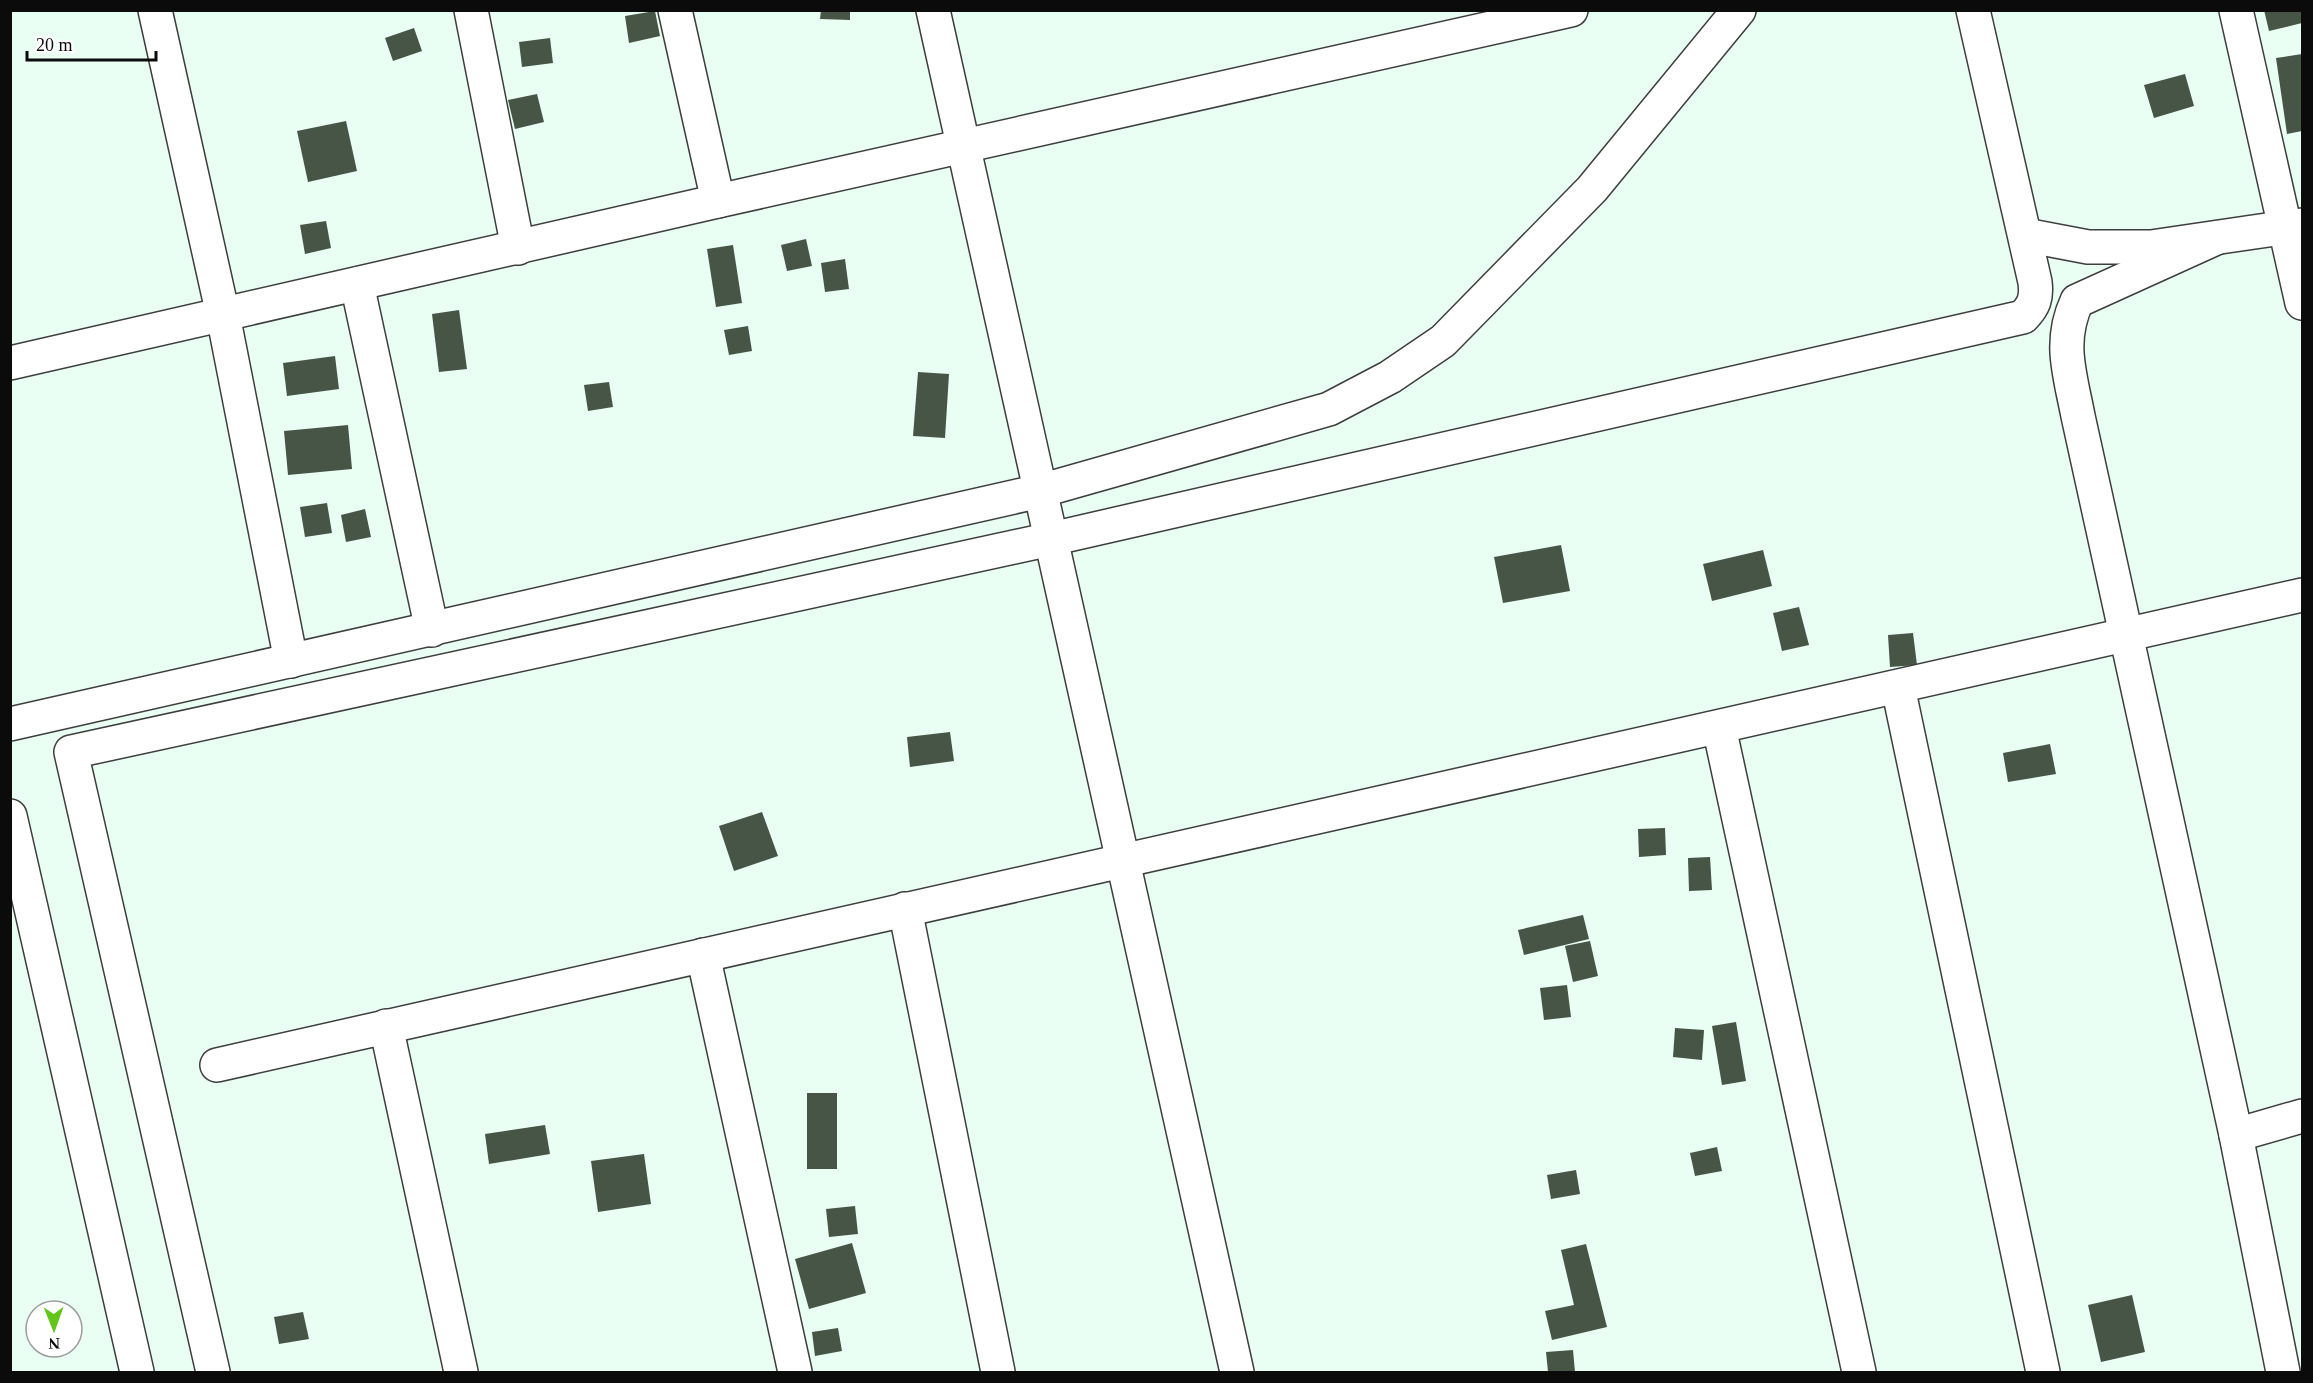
<svg xmlns="http://www.w3.org/2000/svg" width="2313" height="1383" font-family="Georgia,serif">
  <style>
    .building { fill: #475547 }
    .lines { fill: none; stroke-linecap: round; stroke-linejoin: round }
    .street-casing { stroke: #3e3e3e; stroke-width: 36 }
    .street { stroke: #fff; stroke-width: 33 }
  </style>
  <rect width="100%" height="100%" fill="#e9fff3"/>
  <g class="building">
    <polygon points="821,10 850,10 850,20 820,19"/>
    <polygon points="2264,10 2302,10 2302,23 2269,31"/>
    <polygon points="655,11 660,36 629,43 625,16"/>
    <polygon points="414,28 422,51 393,61 385,38"/>
    <polygon points="550,38 553,63 522,67 519,42"/>
    <polygon points="2302,54 2302,131 2287,134 2276,58"/>
    <polygon points="2185,74 2194,106 2154,118 2144,85"/>
    <polygon points="537,94 544,122 515,129 508,100"/>
    <polygon points="346,121 357,171 308,182 297,131"/>
    <polygon points="326,221 331,248 305,254 300,225"/>
    <polygon points="806,239 812,266 787,271 781,245"/>
    <polygon points="733,245 742,303 716,307 707,249"/>
    <polygon points="845,259 849,289 825,292 821,263"/>
    <polygon points="459,310 467,369 439,372 432,314"/>
    <polygon points="748,326 752,351 729,355 724,330"/>
    <polygon points="335,356 339,389 287,396 283,363"/>
    <polygon points="918,372 949,374 945,438 913,436"/>
    <polygon points="609,382 613,407 588,411 584,385"/>
    <polygon points="348,425 352,469 288,475 284,431"/>
    <polygon points="327,503 332,533 305,537 300,507"/>
    <polygon points="365,509 371,537 346,542 341,515"/>
    <polygon points="1561,545 1570,591 1503,603 1494,557"/>
    <polygon points="1763,550 1772,586 1712,601 1703,564"/>
    <polygon points="1799,607 1809,645 1782,651 1773,613"/>
    <polygon points="1913,633 1917,665 1890,667 1888,635"/>
    <polygon points="950,732 954,761 910,767 907,737"/>
    <polygon points="2050,744 2056,774 2008,782 2003,753"/>
    <polygon points="762,812 778,856 734,871 719,826"/>
    <polygon points="1665,828 1666,855 1639,857 1638,829"/>
    <polygon points="1710,857 1712,890 1689,891 1688,858"/>
    <polygon points="1583,915 1589,939 1524,955 1518,930"/>
    <polygon points="1590,941 1598,976 1573,982 1565,946"/>
    <polygon points="1567,985 1571,1017 1544,1020 1540,988"/>
    <polygon points="1736,1022 1746,1081 1722,1085 1712,1026"/>
    <polygon points="1675,1028 1704,1030 1702,1060 1673,1057"/>
    <rect x="807" y="1093" width="30" height="76"/>
    <polygon points="545,1125 550,1154 489,1164 485,1134"/>
    <polygon points="1717,1147 1722,1171 1695,1176 1690,1153"/>
    <polygon points="644,1154 651,1204 598,1212 591,1161"/>
    <polygon points="1576,1170 1580,1194 1551,1199 1547,1175"/>
    <polygon points="855,1206 858,1234 829,1237 826,1209"/>
    <polygon points="852,1243 866,1293 809,1309 795,1259"/>
    <polygon points="1586,1244 1607,1327 1552,1340 1545,1311 1574,1305 1561,1250"/>
    <polygon points="2132,1295 2145,1352 2101,1362 2088,1305"/>
    <polygon points="303,1312 309,1339 279,1344 274,1317"/>
    <polygon points="838,1328 842,1351 815,1356 812,1332"/>
    <polygon points="1573,1350 1575,1372 1548,1372 1546,1352"/>
  </g>
  <g class="lines">
    <defs>
      <g id="street">
        <polyline points="155,10 223,315 291,661"/>
        <polyline points="471,10 518,248"/>
        <polyline points="675,10 718,201"/>
        <polyline points="933,10 1237,1372"/>
        <polyline points="2236,10 2302,303"/>
        <polyline points="2025,235 2088,247 2151,247 2302,225"/>
        <path d="M2216 238 2077 301C2058 342 2070 374 2078 416L2236 1135 2283 1372"/>
        <polyline points="357,284 432,630"/>
        <polyline points="10,363 718,201 1571,10"/>
        <polyline points="1898,687 2043,1372"/>
        <polyline points="10,724 1040,491 1329,409 1390,377 1443,341 1592,189 1739,10"/>
        <polyline points="1719,727 1859,1372"/>
        <polyline points="10,816 137,1372"/>
        <polyline points="905,909 998,1372"/>
        <polyline points="703,955 795,1372"/>
        <polyline points="386,1026 461,1372"/>
        <polyline points="217,1065 2302,595"/>
        <polyline points="2236,1135 2302,1116"/>
        <path d="M213 1372 71 752 1051 539 2023 317C2034 306 2037 298 2035 282L1973 10"/>
      </g>
    </defs>
    <use href="#street" class="street-casing"/>
    <use href="#street" class="street"/>
  </g>
  <rect width="2313" height="1383" fill="none" stroke="#0b0b0b" stroke-width="24"/>
  <g transform="translate(54 1329) rotate(179)"><circle r="28" fill="#ffffff" stroke="#9d9d9d" stroke-width="1.5"/>
  <path d="M0-4.5L10 22L0 15L-10 22Z" fill="#63c41b"/>
  <text y="-9" font-size="16" font-weight="bold" text-anchor="middle" fill="#0b0b0b">N</text>
  </g>
  <path d="M27 51v9h129v-9" fill="none" stroke="#0b0b0b" stroke-width="3"/>
  <text x="36" y="51" font-size="18" fill="#0b0b0b" stroke="#ffffff" stroke-width="4.5" paint-order="stroke">20 m</text>
</svg>
